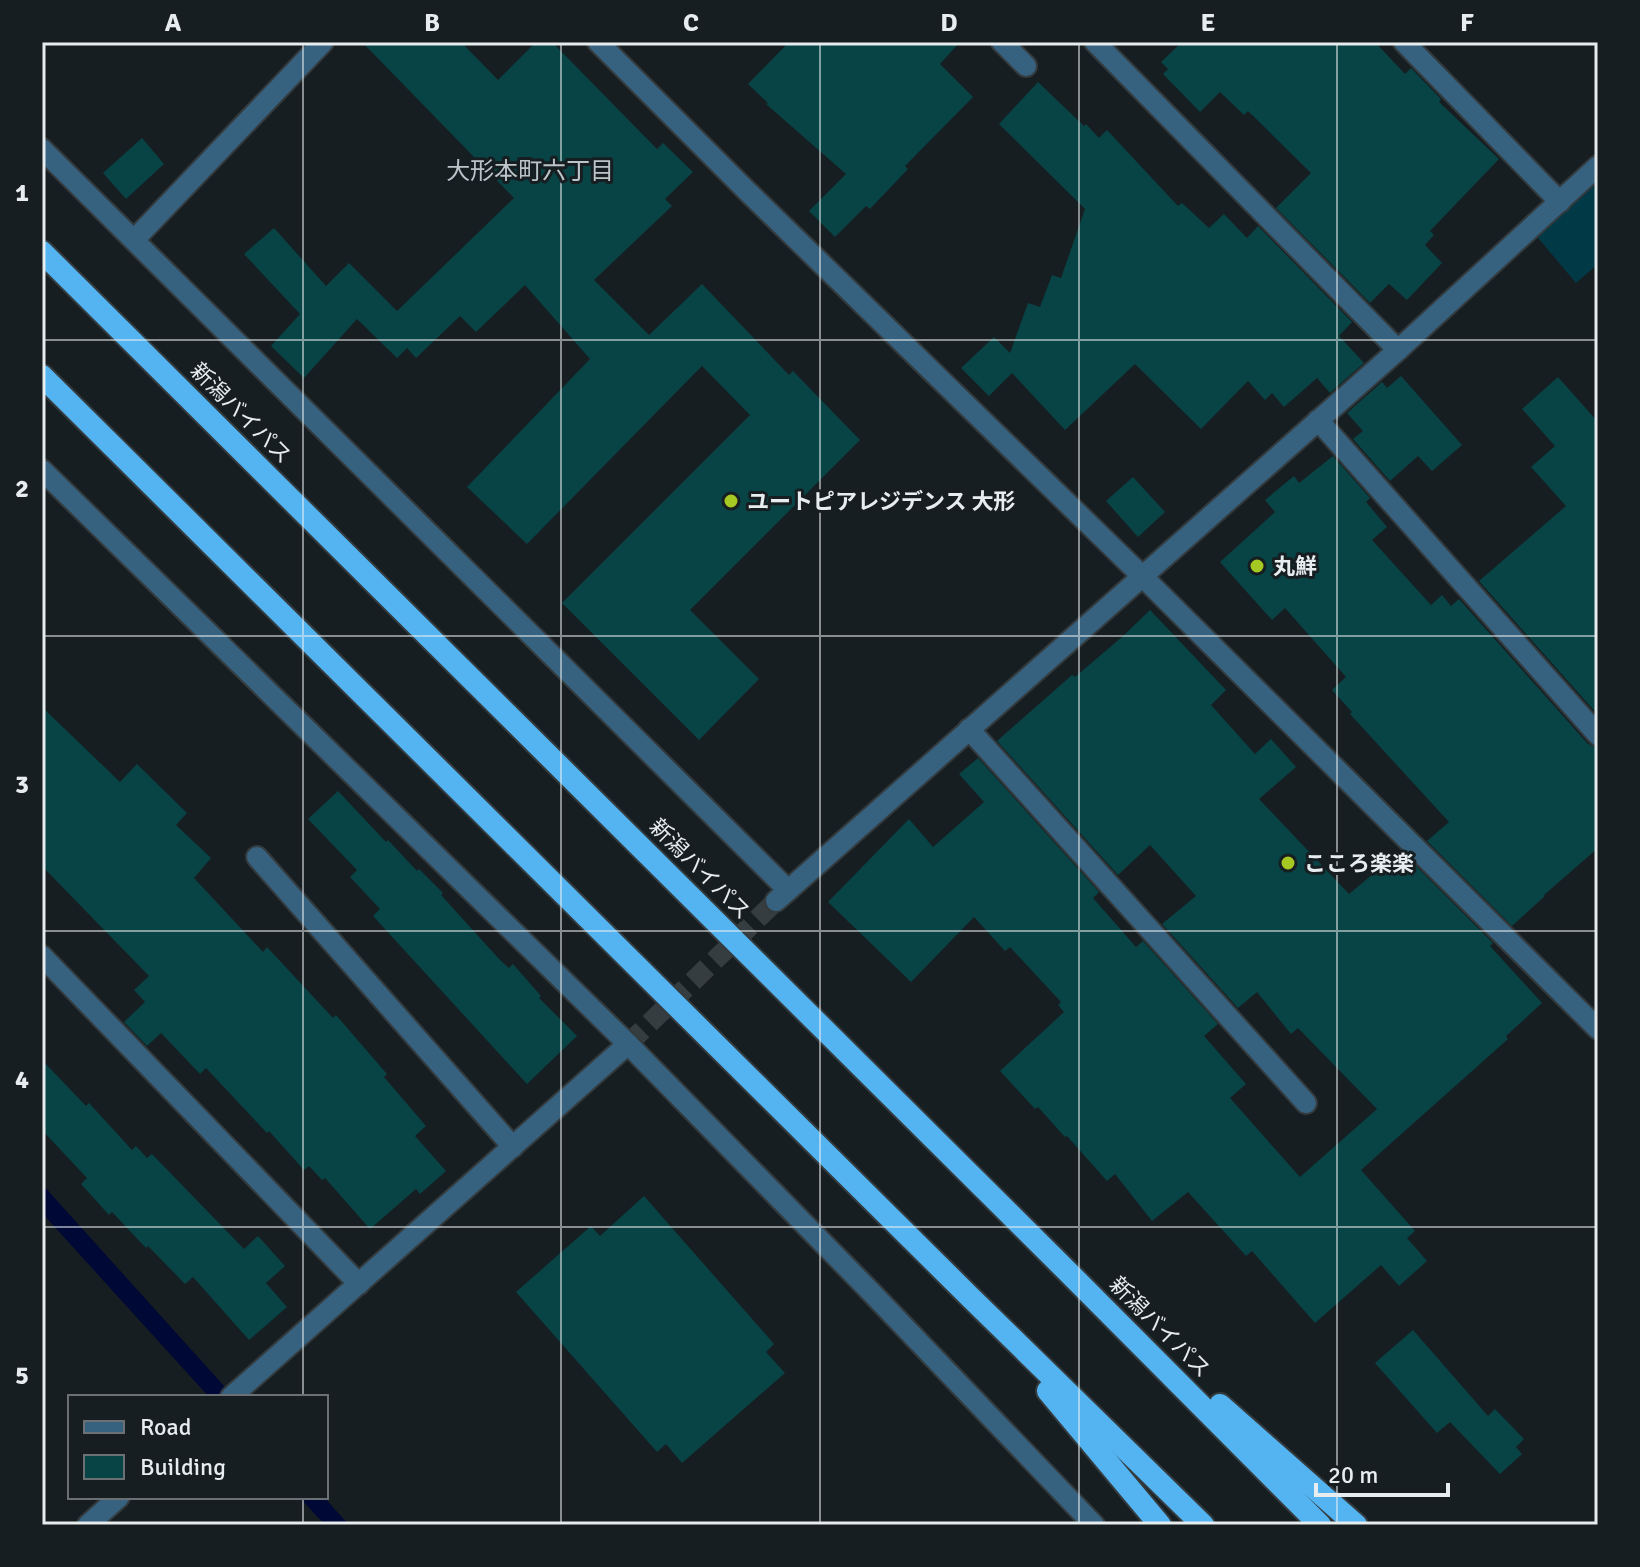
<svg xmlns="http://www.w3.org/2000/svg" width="1640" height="1567" font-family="Signika,'Noto Sans JP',sans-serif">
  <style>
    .green { fill: #023947 }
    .water { fill: #000836 }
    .building { fill: #084346 }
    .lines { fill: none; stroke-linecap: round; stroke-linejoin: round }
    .minor-tunnel { stroke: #363d40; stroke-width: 20; stroke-dasharray: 20 10; stroke-linecap: butt }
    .minor-casing { stroke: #343b3e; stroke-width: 24 }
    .trunk-casing { stroke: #343b3e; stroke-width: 26 }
    .minor { stroke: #366280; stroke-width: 20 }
    .trunk { stroke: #54b4f1; stroke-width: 22 }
    .grid { fill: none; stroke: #e7ecee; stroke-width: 2; stroke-opacity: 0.55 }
    .poi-dot { fill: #a5c823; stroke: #171e21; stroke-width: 3 }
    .labels { text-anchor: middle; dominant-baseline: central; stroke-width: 6; stroke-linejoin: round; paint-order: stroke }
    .street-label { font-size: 22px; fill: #e7ecee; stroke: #171e21 }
    .poi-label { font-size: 22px; font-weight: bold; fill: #e7ecee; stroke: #171e21; text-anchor: start }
    .neighbourhood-label { font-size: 24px; fill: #bbc4c8; stroke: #171e21 }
    .neatline { fill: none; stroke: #e7ecee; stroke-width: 3 }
    .grid-label { font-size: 26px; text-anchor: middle; font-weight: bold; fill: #e7ecee }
  </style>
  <rect width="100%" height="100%" fill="#171e21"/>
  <polygon class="green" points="1598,165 1598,264 1576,283 1528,226"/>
  <g class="water">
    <polygon points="42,1184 234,1397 209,1397 42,1213"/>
    <polygon points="299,1497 324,1497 349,1525 325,1525"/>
  </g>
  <g class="building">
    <polygon points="362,42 461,42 498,80 536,42 552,42 657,149 663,143 693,172 665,199 672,206 594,280 649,335 702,284 789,375 793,371 860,440 690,610 759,679 699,740 562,603 750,415 702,366 527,544 467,487 590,359 525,285 476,332 460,316 416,358 407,348 397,358 357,319 304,378 271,346 300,314 244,254 274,228 326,286 349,263 397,311 514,198"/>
    <polygon points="789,42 960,42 940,64 973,97 905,166 908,169 870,209 866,206 835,237 809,211 846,174 766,104 768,103 748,84"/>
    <polygon points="1182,42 1375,42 1405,74 1411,68 1441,99 1439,102 1499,159 1430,231 1434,235 1425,245 1442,263 1407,300 1389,284 1370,303 1276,208 1311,173 1248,111 1244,115 1220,92 1200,112 1163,74 1168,69 1161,62"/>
    <polygon points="1038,82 1084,126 1086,124 1099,138 1107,130 1178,206 1182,203 1209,228 1224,214 1247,238 1258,226 1352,322 1339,336 1364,363 1330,393 1317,378 1284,407 1272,393 1265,400 1248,381 1201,429 1135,364 1065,430 1012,373 989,396 961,368 994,337 1010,353 1028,303 1040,307 1052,275 1061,278 1085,209 999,124"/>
    <polygon points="142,138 164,164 126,199 103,173"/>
    <polygon points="1401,376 1462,445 1432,471 1418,456 1390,481 1353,439 1363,431 1347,413 1382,382 1387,388"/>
    <polygon points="1558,377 1598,422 1598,715 1479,581 1566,506 1531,467 1555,446 1522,409"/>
    <polygon points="1333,456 1370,498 1366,502 1387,527 1372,540 1431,605 1442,595 1451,606 1459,599 1588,744 1598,748 1598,848 1544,895 1545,896 1512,926 1427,841 1449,822 1350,714 1352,712 1332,690 1346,677 1285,608 1272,620 1220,562 1275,512 1265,500 1294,476 1299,483"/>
    <polygon points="1133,477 1165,512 1138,537 1106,501"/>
    <polygon points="1150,610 1226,690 1211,705 1255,754 1271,739 1296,767 1259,799 1349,894 1386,863 1392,869 1407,857 1493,943 1490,946 1542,1003 1506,1036 1508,1039 1361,1170 1415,1231 1407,1238 1427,1261 1399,1286 1381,1265 1315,1323 1252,1251 1246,1256 1188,1192 1152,1221 1115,1174 1107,1181 1067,1136 1065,1137 1038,1107 1035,1109 1000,1071 1064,1012 1058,1005 1061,1002 1010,947 1005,951 974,917 911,982 828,902 909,819 933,847 984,802 959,774 978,758 1099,892 1093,898 1136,947 1143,941 1218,1024 1204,1036 1246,1084 1230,1098 1300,1177 1377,1109 1298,1028 1291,1034 1257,992 1238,1008 1162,924 1196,896 1150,845 1118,875 997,741 1072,675 1075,677 1122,637"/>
    <polygon points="42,707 120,782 137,764 187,813 176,825 211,858 194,878 263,952 267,947 333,1018 336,1015 387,1074 384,1077 426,1126 415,1136 446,1171 420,1194 416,1189 370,1229 325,1178 322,1180 309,1166 304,1170 269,1131 267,1133 206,1068 200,1074 161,1033 147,1046 124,1022 145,1002 134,990 149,976 42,866"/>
    <polygon points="338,791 386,842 388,840 417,871 419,869 443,893 441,895 500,960 509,968 513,964 541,996 539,998 577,1036 527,1084 373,916 380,909 350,877 357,870 308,819"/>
    <polygon points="42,1060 86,1106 89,1103 132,1150 136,1146 147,1158 152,1154 244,1249 258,1236 285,1266 266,1283 287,1307 249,1340 193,1277 185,1284 148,1246 146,1248 112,1212 109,1215 81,1184 87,1178 42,1130"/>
    <polygon points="644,1196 774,1344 766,1352 785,1373 682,1463 666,1444 657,1452 516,1292 591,1226 600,1236"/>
    <polygon points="1413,1330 1488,1416 1495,1409 1524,1439 1516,1447 1522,1454 1500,1474 1450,1422 1437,1433 1375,1363"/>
  </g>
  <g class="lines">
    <polyline class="minor-tunnel" points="628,1044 776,901"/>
    <defs>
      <g id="minor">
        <polyline points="598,42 747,191 1142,576 1598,1029"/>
        <polyline points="1002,42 1026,66"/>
        <polyline points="1095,42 1398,350"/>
        <polyline points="1404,42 1560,202"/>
        <polyline points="42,149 788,890"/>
        <polyline points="134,240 323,42"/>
        <polyline points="1318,420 1598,735"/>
        <polyline points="42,470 628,1044 871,1292 1094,1525"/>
        <polyline points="969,729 1306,1103"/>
        <polyline points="257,857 513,1147"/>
        <polyline points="776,901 1398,350 1598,166"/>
        <polyline points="42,956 359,1284"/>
        <polyline points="231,1397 628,1044"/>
        <polyline points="88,1525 119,1497"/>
      </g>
      <g id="trunk">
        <polyline points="42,252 1066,1270 1320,1525"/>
        <polyline points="42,376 970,1297 1203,1525"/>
        <polyline points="1048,1391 1160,1525"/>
        <polyline points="1220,1405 1356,1525"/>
      </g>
    </defs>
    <use href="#minor" class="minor-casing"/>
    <use href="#trunk" class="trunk-casing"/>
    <use href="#minor" class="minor"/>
    <use href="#trunk" class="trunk"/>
  </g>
  <path class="grid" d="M303 42V1397M561 42V1525M820 42V1525M1079 42V1525M1337 42V1525M42 340H1598M42 636H1598M42 931H1598M42 1227H1598M303 1497V1525"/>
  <g class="poi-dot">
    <circle cx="731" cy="501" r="8"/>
    <circle cx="1257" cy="566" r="8"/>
    <circle cx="1288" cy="863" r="8"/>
  </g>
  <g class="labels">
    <g class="street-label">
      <text transform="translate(241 413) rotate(45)">新潟バイパス</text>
      <text transform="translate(700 869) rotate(45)">新潟バイパス</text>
      <text transform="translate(1160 1327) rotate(45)">新潟バイパス</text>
    </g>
    <g class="poi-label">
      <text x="747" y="501">ユートピアレジデンス 大形</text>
      <text x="1273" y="566">丸鮮</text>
      <text x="1304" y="863">こころ楽楽</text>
    </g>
    <g class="neighbourhood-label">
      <text x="530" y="171">大形本町六丁目</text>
    </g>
  </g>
  <rect width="1640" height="1567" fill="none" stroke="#171e21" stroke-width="88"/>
  <rect x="68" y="1395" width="260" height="104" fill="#171e21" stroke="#6a7073" stroke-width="2"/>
  <rect x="84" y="1421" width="40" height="12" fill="#366280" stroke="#6a7073" stroke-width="2"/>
  <text x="140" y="1435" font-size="24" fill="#e7ecee">Road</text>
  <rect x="84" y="1455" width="40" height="24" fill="#084346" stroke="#6a7073" stroke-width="2"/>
  <text x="140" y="1475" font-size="24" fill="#e7ecee">Building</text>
  <path d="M1316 1483v12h132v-12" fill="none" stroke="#e7ecee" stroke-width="4"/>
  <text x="1328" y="1483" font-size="24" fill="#e7ecee" stroke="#171e21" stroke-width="6" paint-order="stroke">20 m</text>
  <rect x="44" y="44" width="1552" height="1479" class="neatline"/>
  <g class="grid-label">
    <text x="173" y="31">A</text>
    <text x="432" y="31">B</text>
    <text x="691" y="31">C</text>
    <text x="949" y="31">D</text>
    <text x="1208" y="31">E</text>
    <text x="1467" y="31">F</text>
    <text x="22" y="201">1</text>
    <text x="22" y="497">2</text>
    <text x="22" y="793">3</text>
    <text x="22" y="1088">4</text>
    <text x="22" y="1384">5</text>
  </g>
</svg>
